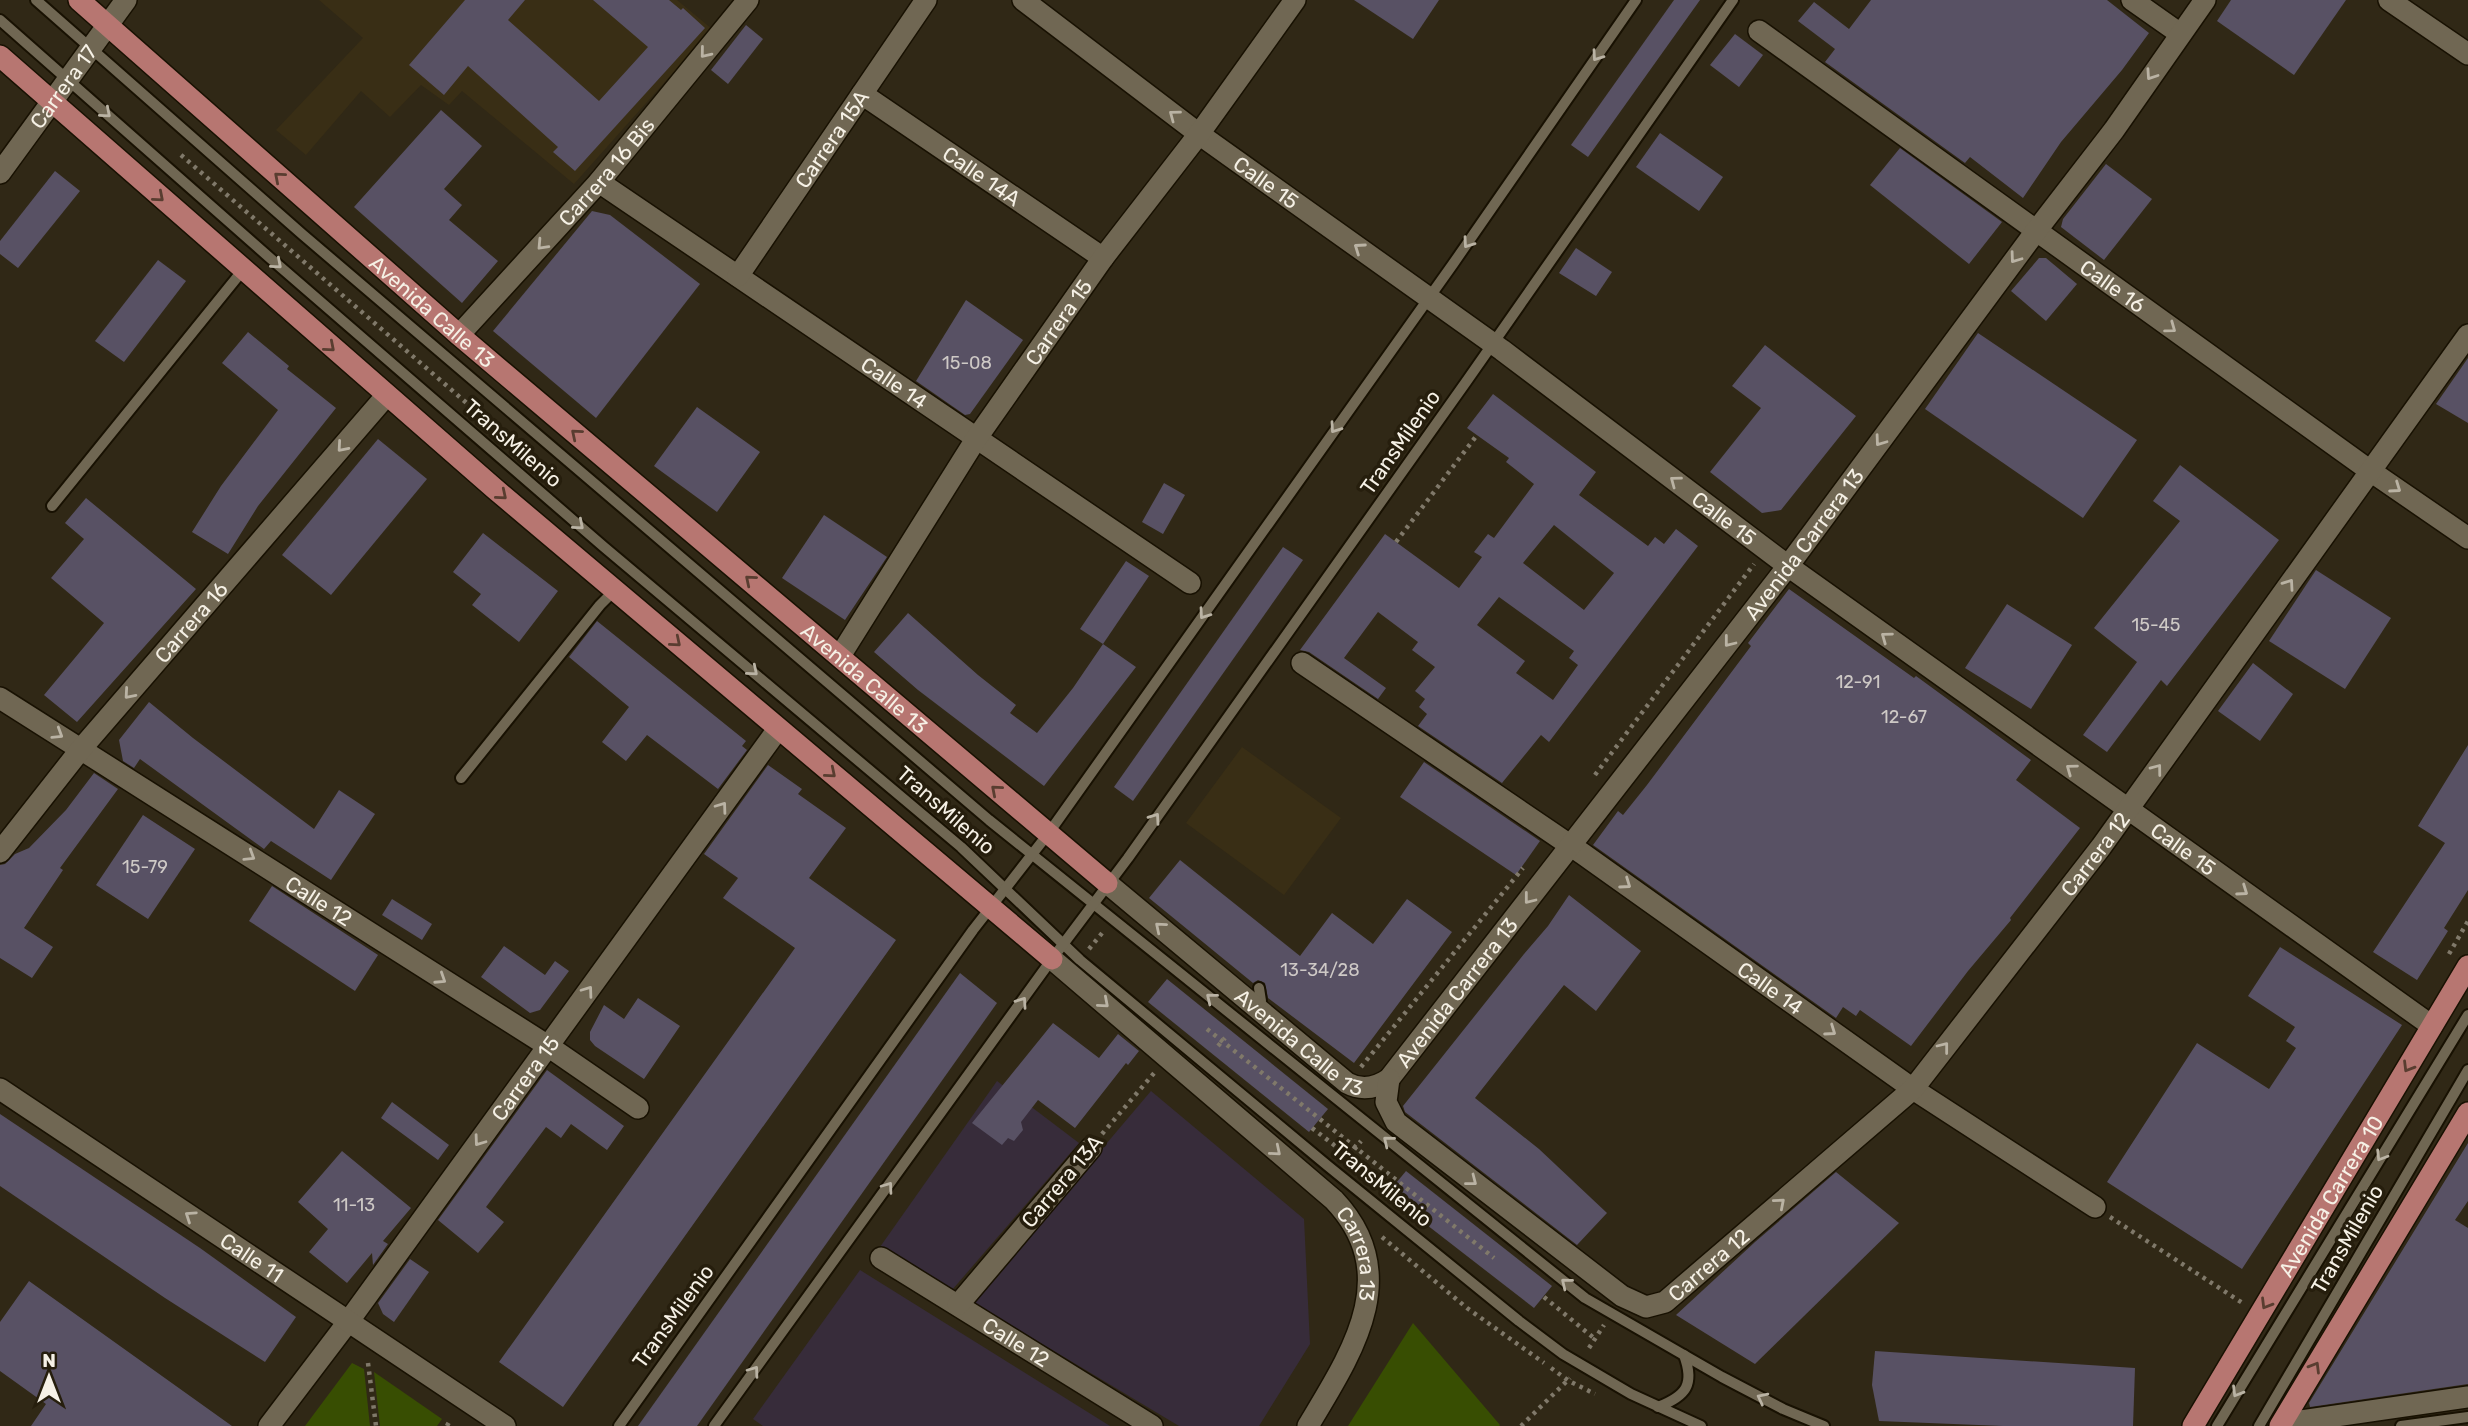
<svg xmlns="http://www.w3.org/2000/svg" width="2468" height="1426" font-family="Rubik,sans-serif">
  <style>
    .commercial { fill: #372c3a }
    .built { fill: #392e15 }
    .green { fill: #384e02 }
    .building { fill: #585164; fill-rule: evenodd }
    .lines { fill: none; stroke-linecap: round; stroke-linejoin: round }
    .lane-casing { stroke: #181102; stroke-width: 14 }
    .street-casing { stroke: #181102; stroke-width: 24 }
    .secondary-casing { stroke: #181102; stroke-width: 24 }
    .primary-casing { stroke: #181102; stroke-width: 24 }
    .path { stroke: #80796a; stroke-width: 4.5; stroke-dasharray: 3.5 5; stroke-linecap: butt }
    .lane { stroke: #706753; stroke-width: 10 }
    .street { stroke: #706753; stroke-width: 21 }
    .secondary { stroke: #706753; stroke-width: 21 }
    .primary { stroke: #b77671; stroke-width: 21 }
    .oneway { stroke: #bab3a4 }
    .oneway2 { stroke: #593d30 }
    .labels { text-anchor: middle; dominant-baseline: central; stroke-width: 7; stroke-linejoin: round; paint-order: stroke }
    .number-label { font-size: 18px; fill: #cec9c6 }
    .street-label { font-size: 21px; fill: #f6f1e6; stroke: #261e0d }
  </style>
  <rect width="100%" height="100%" fill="#302816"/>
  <g class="commercial">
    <polygon points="997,1081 1079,1143 952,1290 880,1247"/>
    <polygon points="1151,1091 1304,1219 1310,1344 1259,1426 1179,1426 972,1302"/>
    <polygon points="860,1270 1110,1426 763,1426 753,1419"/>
  </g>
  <g class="built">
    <polygon points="319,0 677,0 712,29 574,184 462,91 449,105 421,85 390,117 361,91 306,155 276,130 363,38"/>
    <polygon points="1242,747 1341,818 1284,895 1186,823"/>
  </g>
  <g class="green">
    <polygon points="1413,1323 1500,1425 1499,1426 1348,1426"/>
    <polygon points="352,1363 364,1369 370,1426 305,1426"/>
    <polygon points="374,1372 442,1419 437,1426 380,1426"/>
  </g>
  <g class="building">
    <polygon points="465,0 525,0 508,20 599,101 648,47 593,0 669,0 681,10 683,8 705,28 575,171 553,152 558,147 468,66 444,95 409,65"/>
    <polygon points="1354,0 1439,0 1413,39"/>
    <polygon points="1674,0 1700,0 1588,157 1571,145"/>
    <polygon points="1871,0 2107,0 2149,33 2122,70 2061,142 2023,198 1970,157 1965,163 1825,62 1835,49 1798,21 1814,2 1849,29"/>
    <polygon points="2231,0 2346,0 2294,75 2217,21"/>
    <polygon points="746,25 763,39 728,84 711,70"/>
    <polygon points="1735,34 1763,55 1739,87 1710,65"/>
    <polygon points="441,110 482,146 444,189 462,205 449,220 498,261 462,303 354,207"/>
    <polygon points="1660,133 1723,177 1699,211 1636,167"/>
    <polygon points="1900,148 2002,222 1969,264 1870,185"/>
    <polygon points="2106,164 2152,199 2104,260 2061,227 2063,219"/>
    <polygon points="55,171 80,191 18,268 0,254 0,241"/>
    <polygon points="592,211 610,215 700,284 596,418 493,331"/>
    <polygon points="1576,248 1612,272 1596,296 1559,273"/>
    <polygon points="2039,258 2046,258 2077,284 2046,321 2011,291"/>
    <polygon points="158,260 186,281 124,362 95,341"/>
    <polygon points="966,300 1023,340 970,414 965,415 916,381"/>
    <polygon points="248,332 289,366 287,369 336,408 258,506 228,554 192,532 221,486 278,410 222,363"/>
    <polygon points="1978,333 2137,440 2083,518 1925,409"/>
    <polygon points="1765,345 1856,416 1781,510 1762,513 1710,472 1761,408 1732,386"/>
    <polygon points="2468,358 2468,423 2436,404"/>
    <path d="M1493 394 1596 472 1579 495 1648 546 1655 537 1664 544 1676 529 1698 546 1549 742 1541 735 1502 783 1418 726 1427 714 1419 707 1425 699 1415 691 1435 667 1412 650 1418 642 1378 612 1344 658 1386 688 1378 699 1309 652 1300 650 1385 534 1459 588 1482 557 1474 552 1488 534 1494 538 1534 484 1506 462 1509 458 1467 428ZM1554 525 1614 573 1584 610 1523 563ZM1499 597 1574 651 1569 658 1578 665 1553 700 1516 673 1525 661 1477 625Z"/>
    <polygon points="697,407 760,452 717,512 654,466"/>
    <polygon points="378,439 427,479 331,595 282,555"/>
    <polygon points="2180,465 2279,540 2167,686 2161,680 2107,752 2083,735 2137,662 2094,628 2180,521 2153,501"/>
    <polygon points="1164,483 1185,495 1163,534 1142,522"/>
    <polygon points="86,498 196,589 77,722 44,695 104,623 51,578 84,539 65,523"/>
    <polygon points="824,515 887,557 845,620 782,578"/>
    <polygon points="483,533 558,591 519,642 472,605 481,594 453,572"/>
    <polygon points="1283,547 1303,560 1133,801 1114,787"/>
    <polygon points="1126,561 1149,576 1103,644 1080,629"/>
    <polygon points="2316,570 2391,618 2345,689 2269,641"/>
    <polygon points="1789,589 1914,678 1916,676 2031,760 2016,780 2080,828 2010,918 2011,920 1968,971 1911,1046 1860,1010 1856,1016 1843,1007 1836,1018 1593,845 1618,811 1623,815 1647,785 1751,646 1748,643"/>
    <polygon points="2007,604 2072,645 2031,709 1965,668"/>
    <polygon points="908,613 978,675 1016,705 1010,713 1037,733 1073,688 1103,644 1136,667 1044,786 918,690 874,652"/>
    <polygon points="597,621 746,741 742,746 747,750 718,789 647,735 626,761 602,742 629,707 569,657"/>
    <polygon points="2253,663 2293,694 2260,741 2218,711"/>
    <polygon points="149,702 193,738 314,829 339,790 375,814 331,880 271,841 264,849 140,759 134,768 123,761 119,740"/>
    <polygon points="2468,745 2468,890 2444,928 2448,931 2417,980 2373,952 2445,843 2418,826"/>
    <polygon points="1424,762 1540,841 1516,875 1400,797"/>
    <polygon points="768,765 802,789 798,794 846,828 809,878 896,940 563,1407 499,1362 795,948 723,898 738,878 704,854"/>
    <polygon points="94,773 118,789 60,868 63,870 24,928 53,947 32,978 0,958 0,865 5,864 15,854 29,848 66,810"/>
    <polygon points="143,815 195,849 148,919 96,885"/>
    <polygon points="1180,860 1300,956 1332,913 1373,944 1407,899 1452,932 1354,1063 1268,998 1265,983 1258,980 1253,983 1149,898"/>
    <polygon points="272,886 378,955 355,991 249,921"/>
    <polygon points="1569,895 1641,951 1596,1011 1564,985 1475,1098 1539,1149 1607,1213 1577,1245 1405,1112 1403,1106 1524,954 1548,926"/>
    <polygon points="392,899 432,924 422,940 382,915"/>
    <polygon points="504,946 545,975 555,961 569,971 540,1010 530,1013 481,977"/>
    <polygon points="2280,947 2402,1025 2242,1269 2107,1182 2197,1043 2269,1089 2296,1048 2286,1041 2295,1027 2248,996"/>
    <polygon points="960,973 997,1003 697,1426 638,1426"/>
    <polygon points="1167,979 1328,1109 1309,1132 1148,1002"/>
    <polygon points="638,998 680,1026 644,1079 595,1046 590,1040 590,1032 604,1005 624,1019"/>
    <polygon points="1053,1023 1099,1058 1118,1034 1139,1051 1128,1065 1126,1063 1075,1128 1038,1100 1021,1122 1023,1130 1014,1141 1008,1138 1002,1145 972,1123"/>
    <polygon points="547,1070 624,1126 607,1150 571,1124 561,1138 546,1127 486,1207 504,1222 478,1253 438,1220"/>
    <polygon points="392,1102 449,1145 438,1160 381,1118"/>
    <polygon points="0,1114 200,1248 296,1317 265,1362 165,1298 0,1186"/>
    <polygon points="2468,1143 2468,1201 2455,1220 2468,1228 2468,1384 2310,1407 2309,1403"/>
    <polygon points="342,1151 411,1208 383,1241 388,1244 373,1265 372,1253 347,1283 309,1252 328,1229 298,1202"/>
    <polygon points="1406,1171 1552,1286 1534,1308 1387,1194"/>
    <polygon points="1836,1172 1899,1223 1755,1364 1676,1315 1755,1242"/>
    <polygon points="410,1259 429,1272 394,1322 383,1314 378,1303"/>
    <polygon points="29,1281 232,1426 31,1426 46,1404 0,1371 0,1322"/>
    <polygon points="1875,1351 2135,1368 2133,1426 2003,1426 1879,1421 1872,1385"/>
  </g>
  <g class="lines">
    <defs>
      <g id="lane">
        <polyline points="36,0 302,234 989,820 1585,1298 1722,1377 1783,1409 1824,1426"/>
        <polyline points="0,20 270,258 604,547 961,847 1080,960 1328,1166 1519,1321 1563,1354 1631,1394 1701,1426"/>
        <polyline points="52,506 243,270"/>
        <polyline points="461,778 600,605 615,590"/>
        <polyline points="1256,1007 1261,1001 1259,988"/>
        <path d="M1658 1407C1686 1396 1695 1385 1684 1355"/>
        <polyline points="619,1426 973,930 1048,834 1453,264 1636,0"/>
        <polyline points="714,1426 1052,959 1128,858 1466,382 1733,0"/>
        <polyline points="2217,1426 2468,1015"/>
        <polyline points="2259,1426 2468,1070"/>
        <polyline points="2401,1426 2468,1417"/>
      </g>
      <g id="street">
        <path id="s1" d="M1023 0 1199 134 1502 350 1788 566 2432 1026"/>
        <polyline points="2132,0 2179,33"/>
        <path id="s2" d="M1759 31 2369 470 2468 538"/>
        <path id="s3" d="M862 94 1103 258"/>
        <path id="s4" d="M599 182 1190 583"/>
        <path id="s5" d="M738 276 926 0"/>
        <path id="s6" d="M459 335 599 182 748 0"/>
        <path id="s7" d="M840 656 976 439 1103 258 1199 134 1295 0"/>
        <path id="s8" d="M1302 663 1583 854 1913 1089 2095 1207"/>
        <path id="s9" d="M0 698 548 1046 638 1108"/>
        <path id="s10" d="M0 852 81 749 386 396"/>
        <path id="s11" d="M881 1258 1152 1426"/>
        <polyline points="958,1305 1091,1148"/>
        <polyline points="2301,1421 2468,1397"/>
        <path id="s12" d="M269 1426 348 1322 778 729"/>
      </g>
      <g id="secondary">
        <polyline points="2389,0 2468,54"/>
        <path id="s13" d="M0 173 126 0"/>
        <path id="s14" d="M1107 883 1347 1083C1362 1091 1376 1088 1389 1079L1788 566 2036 231 2114 130 2205 0"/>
        <path id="s15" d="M1052 959 1334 1200C1405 1275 1351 1354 1308 1426"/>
        <path id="s16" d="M1389 1079 1386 1102 1396 1122 1622 1296 1646 1307 1665 1302 1913 1089 2101 847 2468 335"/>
        <path id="s17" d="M0 1089 505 1426"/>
      </g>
      <g id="primary">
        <path id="s18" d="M79 0 459 335 1107 883"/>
        <polyline points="0,56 495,489 1052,959"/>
        <path id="s19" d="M2193 1426 2468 966"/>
        <polyline points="2280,1426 2468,1113"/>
      </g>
    </defs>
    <use href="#lane" class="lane-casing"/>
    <use href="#street" class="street-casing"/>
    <use href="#secondary" class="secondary-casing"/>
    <use href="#primary" class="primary-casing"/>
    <g class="path">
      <polyline points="181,155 538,465"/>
      <polyline points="1396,542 1477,435"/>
      <polyline points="1595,775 1754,564"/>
      <polyline points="1089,949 1103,932"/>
      <polyline points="2449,954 2468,921"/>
      <polyline points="1207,1029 1494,1258"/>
      <polyline points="1218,1046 1225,1038"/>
      <polyline points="1361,1067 1523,868"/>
      <polyline points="1312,1128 1391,1189"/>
      <polyline points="1102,1134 1155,1072"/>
      <polyline points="1349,1156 1361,1141"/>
      <polyline points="2110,1217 2244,1304"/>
      <polyline points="1382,1237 1467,1308 1544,1363"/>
      <polyline points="1544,1297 1595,1339"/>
      <polyline points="1589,1348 1604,1325"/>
      <polyline points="368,1363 376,1426"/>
      <polyline points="1551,1368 1569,1381 1595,1394"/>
      <polyline points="447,1426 450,1420"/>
      <polyline points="1521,1426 1570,1378"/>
    </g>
    <use href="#lane" class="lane"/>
    <use href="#street" class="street"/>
    <use href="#secondary" class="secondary"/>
    <use href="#primary" class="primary"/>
  </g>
  <defs><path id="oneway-chevron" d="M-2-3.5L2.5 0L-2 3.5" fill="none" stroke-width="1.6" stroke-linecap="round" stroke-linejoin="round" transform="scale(1.75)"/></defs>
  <g class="oneway">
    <use href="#oneway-chevron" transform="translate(705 53) rotate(129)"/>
    <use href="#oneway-chevron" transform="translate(1597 56) rotate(125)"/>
    <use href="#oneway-chevron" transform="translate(2151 75) rotate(124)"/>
    <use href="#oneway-chevron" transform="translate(106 113) rotate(41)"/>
    <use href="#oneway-chevron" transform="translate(1174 115) rotate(-143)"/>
    <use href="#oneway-chevron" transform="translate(1468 243) rotate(125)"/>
    <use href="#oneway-chevron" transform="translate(542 245) rotate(133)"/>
    <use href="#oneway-chevron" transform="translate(1359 248) rotate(-145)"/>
    <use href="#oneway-chevron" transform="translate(2015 258) rotate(126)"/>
    <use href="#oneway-chevron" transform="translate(277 264) rotate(41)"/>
    <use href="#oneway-chevron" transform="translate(2171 328) rotate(36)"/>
    <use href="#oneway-chevron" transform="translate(1335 428) rotate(125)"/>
    <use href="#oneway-chevron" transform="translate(1880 441) rotate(126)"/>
    <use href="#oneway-chevron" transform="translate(342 447) rotate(131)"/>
    <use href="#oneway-chevron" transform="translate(1675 481) rotate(-143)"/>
    <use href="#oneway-chevron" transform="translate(2396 488) rotate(35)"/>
    <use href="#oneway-chevron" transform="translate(579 525) rotate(41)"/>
    <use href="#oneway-chevron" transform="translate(2289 584) rotate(-55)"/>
    <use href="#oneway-chevron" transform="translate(1204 614) rotate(125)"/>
    <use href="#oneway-chevron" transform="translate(1886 637) rotate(-144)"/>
    <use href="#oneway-chevron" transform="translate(1729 642) rotate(128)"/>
    <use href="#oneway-chevron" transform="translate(753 671) rotate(40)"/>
    <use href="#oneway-chevron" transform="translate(129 694) rotate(131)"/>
    <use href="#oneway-chevron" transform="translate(58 734) rotate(32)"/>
    <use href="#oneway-chevron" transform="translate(2071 769) rotate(-144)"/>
    <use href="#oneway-chevron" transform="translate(2157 769) rotate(-53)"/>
    <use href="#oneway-chevron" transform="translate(722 807) rotate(-54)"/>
    <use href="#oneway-chevron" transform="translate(1155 818) rotate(-55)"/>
    <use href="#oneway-chevron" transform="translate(250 856) rotate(32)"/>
    <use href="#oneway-chevron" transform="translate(1626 884) rotate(35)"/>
    <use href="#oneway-chevron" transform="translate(2243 891) rotate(35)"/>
    <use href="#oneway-chevron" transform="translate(1529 899) rotate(128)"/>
    <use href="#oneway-chevron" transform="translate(1160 927) rotate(-140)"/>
    <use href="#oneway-chevron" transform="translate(441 979) rotate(33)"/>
    <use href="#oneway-chevron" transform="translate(588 991) rotate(-54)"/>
    <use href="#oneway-chevron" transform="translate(1211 998) rotate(-141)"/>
    <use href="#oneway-chevron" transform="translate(1022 1002) rotate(-55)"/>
    <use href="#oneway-chevron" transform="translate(1104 1003) rotate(41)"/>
    <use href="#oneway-chevron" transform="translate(1831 1031) rotate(35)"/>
    <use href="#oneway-chevron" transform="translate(1944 1047) rotate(-52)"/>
    <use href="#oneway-chevron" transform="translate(479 1141) rotate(126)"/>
    <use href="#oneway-chevron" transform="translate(1388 1141) rotate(-141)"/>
    <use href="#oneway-chevron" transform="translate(1276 1151) rotate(40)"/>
    <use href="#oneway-chevron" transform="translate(2381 1156) rotate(122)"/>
    <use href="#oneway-chevron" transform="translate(1472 1181) rotate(38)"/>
    <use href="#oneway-chevron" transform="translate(888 1187) rotate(-54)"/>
    <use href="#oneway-chevron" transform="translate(1780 1203) rotate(-41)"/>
    <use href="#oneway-chevron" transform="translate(190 1216) rotate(-146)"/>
    <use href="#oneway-chevron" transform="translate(1566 1283) rotate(-141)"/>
    <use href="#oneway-chevron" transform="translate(754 1371) rotate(-54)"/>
    <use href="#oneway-chevron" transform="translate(2237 1392) rotate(121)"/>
    <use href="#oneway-chevron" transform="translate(1762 1398) rotate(-153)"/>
  </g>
  <g class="oneway2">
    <use href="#oneway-chevron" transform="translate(279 177) rotate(-139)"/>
    <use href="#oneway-chevron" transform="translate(159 197) rotate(41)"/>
    <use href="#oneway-chevron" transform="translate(330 347) rotate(41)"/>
    <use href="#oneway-chevron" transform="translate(576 434) rotate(-140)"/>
    <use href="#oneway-chevron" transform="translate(502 495) rotate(40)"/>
    <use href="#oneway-chevron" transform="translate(750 580) rotate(-140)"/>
    <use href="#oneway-chevron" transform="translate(676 642) rotate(40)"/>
    <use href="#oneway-chevron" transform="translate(831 773) rotate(40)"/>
    <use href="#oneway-chevron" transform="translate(996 790) rotate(-139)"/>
    <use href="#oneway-chevron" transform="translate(2408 1067) rotate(121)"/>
    <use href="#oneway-chevron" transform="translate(2266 1304) rotate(121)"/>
    <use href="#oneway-chevron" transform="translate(2315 1367) rotate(-59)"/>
  </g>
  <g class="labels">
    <g class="number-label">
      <text x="967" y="363">15-08</text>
      <text x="2156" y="625">15-45</text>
      <text x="1858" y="682">12-91</text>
      <text x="1904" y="717">12-67</text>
      <text x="145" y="867">15-79</text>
      <text x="1320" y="970">13-34/28</text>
      <text x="354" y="1205">11-13</text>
    </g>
    <g class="street-label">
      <text stroke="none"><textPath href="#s13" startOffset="107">Carrera 17</textPath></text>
      <text stroke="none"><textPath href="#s5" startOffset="166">Carrera 15A</textPath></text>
      <text stroke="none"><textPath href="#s6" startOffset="220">Carrera 16 Bis</textPath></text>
      <text stroke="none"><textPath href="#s3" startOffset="145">Calle 14A</textPath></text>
      <text stroke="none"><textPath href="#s1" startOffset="304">Calle 15</textPath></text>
      <text stroke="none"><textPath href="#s2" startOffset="436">Calle 16</textPath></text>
      <text stroke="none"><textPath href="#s18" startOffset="471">Avenida Calle 13</textPath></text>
      <text stroke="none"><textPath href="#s7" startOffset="399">Carrera 15</textPath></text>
      <text stroke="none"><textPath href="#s4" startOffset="357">Calle 14</textPath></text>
      <text transform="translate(1400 442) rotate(-55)">TransMilenio</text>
      <text transform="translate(513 443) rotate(41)">TransMilenio</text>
      <text stroke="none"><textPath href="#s1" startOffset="872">Calle 15</textPath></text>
      <text stroke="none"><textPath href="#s14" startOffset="1034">Avenida Carrera 13</textPath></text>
      <text stroke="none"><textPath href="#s10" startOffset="299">Carrera 16</textPath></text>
      <text stroke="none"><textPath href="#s18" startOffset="1038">Avenida Calle 13</textPath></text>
      <text transform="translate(946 810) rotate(41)">TransMilenio</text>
      <text stroke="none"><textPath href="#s1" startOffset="1438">Calle 15</textPath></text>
      <text stroke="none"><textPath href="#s16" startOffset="1001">Carrera 12</textPath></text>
      <text stroke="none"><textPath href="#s9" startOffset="378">Calle 12</textPath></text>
      <text stroke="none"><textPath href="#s8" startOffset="570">Calle 14</textPath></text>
      <text stroke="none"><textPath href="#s14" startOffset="467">Avenida Carrera 13</textPath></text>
      <text stroke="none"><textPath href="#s14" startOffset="250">Avenida Calle 13</textPath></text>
      <text stroke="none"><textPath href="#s12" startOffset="432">Carrera 15</textPath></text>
      <text transform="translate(1062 1181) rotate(-50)">Carrera 13A</text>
      <text transform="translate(1382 1184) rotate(39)">TransMilenio</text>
      <text stroke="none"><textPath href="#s19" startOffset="268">Avenida Carrera 10</textPath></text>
      <text transform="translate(2347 1239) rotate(-60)">TransMilenio</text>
      <text stroke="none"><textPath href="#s15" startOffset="432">Carrera 13</textPath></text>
      <text stroke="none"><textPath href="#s17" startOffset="303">Calle 11</textPath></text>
      <text stroke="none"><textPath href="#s16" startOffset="434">Carrera 12</textPath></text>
      <text transform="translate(673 1316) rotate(-54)">TransMilenio</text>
      <text stroke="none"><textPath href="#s11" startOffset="159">Calle 12</textPath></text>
    </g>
  </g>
  <g transform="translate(49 1377)" stroke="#261e0d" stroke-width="5" paint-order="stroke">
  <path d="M0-5L12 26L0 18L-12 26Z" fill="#f6f1e6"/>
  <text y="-10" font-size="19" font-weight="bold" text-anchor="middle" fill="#f6f1e6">N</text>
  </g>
</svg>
